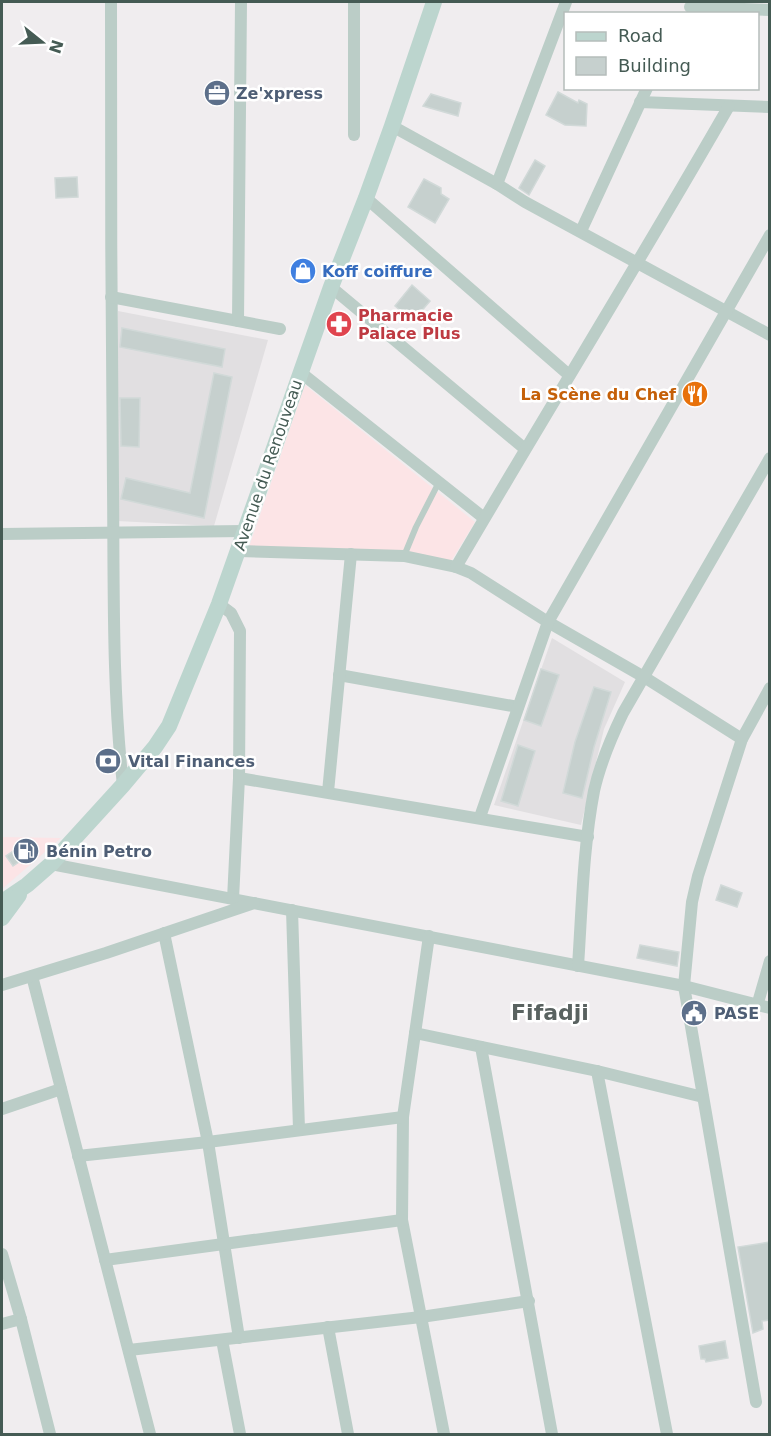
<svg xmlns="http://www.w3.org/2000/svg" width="771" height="1436" font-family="'DejaVu Sans',sans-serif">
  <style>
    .commercial { fill: #fce4e6 }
    .education { fill: #e1dfe1 }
    .building { fill: #c6d0ce; stroke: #d1d9d8; stroke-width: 1.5 }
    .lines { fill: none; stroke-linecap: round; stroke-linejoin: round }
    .service { stroke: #bbcdc7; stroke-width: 6 }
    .minor { stroke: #bbcdc7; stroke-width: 12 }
    .secondary { stroke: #bcd5ce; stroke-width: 16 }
    .labels { text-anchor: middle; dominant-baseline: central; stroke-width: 5; stroke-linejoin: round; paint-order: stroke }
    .service-label { font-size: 16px; font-weight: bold; fill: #4e5e75; stroke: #fff; text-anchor: start }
    .shop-label { font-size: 16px; font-weight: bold; fill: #366cbe; stroke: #fff; text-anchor: start }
    .health-label { font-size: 16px; font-weight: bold; fill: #be3a42; stroke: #fff; text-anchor: start }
    .food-label { font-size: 16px; font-weight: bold; fill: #c56008; stroke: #fff; text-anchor: end }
    .street-label { font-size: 16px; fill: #455b54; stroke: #fff }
    .district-label { font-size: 22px; font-weight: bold; fill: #596260; stroke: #fff }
  </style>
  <rect width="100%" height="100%" fill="#f0edef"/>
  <g class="commercial">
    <polygon points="305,385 475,522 450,563 249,547"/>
    <polygon points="2,837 61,838 2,889"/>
  </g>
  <g class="education">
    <polygon points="118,311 268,340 214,526 117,521"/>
    <polygon points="552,638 625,682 604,729 581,825 494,805"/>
  </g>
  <g class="building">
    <polygon points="558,92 578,103 579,100 587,104 586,126 565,125 546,115"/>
    <polygon points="431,94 461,103 458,116 423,106"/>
    <polygon points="535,160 545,166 529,195 519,188"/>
    <polygon points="77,177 78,197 56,198 55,178"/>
    <polygon points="424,179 441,188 441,194 449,199 435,223 408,207"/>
    <polygon points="412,285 430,301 413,321 395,306"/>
    <polygon points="122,328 225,349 222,367 120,347"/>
    <polygon points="214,373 232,377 204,518 121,499 126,478 190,493"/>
    <polygon points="120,398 140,398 139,447 121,446"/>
    <polygon points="541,669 559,675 541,726 524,720"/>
    <polygon points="594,687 611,692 594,747 582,798 563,793 575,742"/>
    <polygon points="518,745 535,751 518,806 501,801"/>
    <polygon points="28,841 35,851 13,866 6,856"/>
    <polygon points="721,885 742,893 737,907 716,900"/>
    <polygon points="640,945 679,952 677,966 637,958"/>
    <polygon points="770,1242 770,1320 762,1321 763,1329 753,1333 738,1247"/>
    <polygon points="725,1341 728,1358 706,1362 705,1359 701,1359 699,1346"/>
  </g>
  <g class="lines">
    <polyline class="service" points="404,556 416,527 439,482"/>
    <g class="minor">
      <path d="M111 2C111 163 111 325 113 486 114 586 112 687 123 785"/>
      <polyline points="354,2 354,135"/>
      <polyline points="690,7 770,10"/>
      <polyline points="640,102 770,107"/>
      <polyline points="392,126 497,184 525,202 770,335"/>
      <polyline points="497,184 566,2"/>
      <polyline points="366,198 569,375"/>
      <polyline points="581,231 647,88"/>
      <polyline points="331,287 525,449"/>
      <polyline points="111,297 280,329"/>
      <polyline points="238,321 241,2"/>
      <polyline points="300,372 484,518"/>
      <polyline points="2,534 244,531"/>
      <polyline points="239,551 404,556 456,567 471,573 548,622 644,677 742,739"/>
      <path d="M456 567C546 413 640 261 729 106"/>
      <polyline points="219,604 231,613 240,631 239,778 233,899"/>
      <polyline points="339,675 518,707"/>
      <polyline points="239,778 588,837"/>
      <polyline points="328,792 351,554"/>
      <polyline points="480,817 548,622 770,235"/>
      <polyline points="51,864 684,986 770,1008"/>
      <polyline points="292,910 299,1129"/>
      <polyline points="164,933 208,1142 239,1338"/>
      <polyline points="429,936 403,1117 402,1220 444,1434"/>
      <path d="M578 966C582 908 583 848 594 791 600 764 611 738 623 713L770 458"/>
      <polyline points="32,976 150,1434"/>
      <polyline points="2,985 106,953 254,903"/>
      <polyline points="757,1006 770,961"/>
      <polyline points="415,1033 597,1071 703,1097"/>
      <polyline points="481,1047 552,1434"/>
      <polyline points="597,1071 667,1434"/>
      <polyline points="2,1109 61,1089"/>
      <polyline points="78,1156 208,1142 403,1117"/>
      <polyline points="2,1254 21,1319 50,1434"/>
      <polyline points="105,1260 402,1220"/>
      <polyline points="2,1324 21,1319"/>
      <polyline points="328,1327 348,1434"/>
      <polyline points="222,1340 240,1434"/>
      <polyline points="129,1350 421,1317 529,1301"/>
      <polyline points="756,1402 684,986 692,902 698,876 742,739 770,688"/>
    </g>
    <g class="secondary">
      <polyline points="2,902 27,885 51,864 123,785 155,747 169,726 219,604 331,287 366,198 392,126 434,2"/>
      <polyline points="2,918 19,895"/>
    </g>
  </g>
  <defs>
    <symbol id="office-disc" viewBox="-11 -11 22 22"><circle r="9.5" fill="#5c6f8a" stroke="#fff"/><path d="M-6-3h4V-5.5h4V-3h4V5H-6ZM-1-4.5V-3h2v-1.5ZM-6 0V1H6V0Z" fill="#fff"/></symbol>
    <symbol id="shop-disc" viewBox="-11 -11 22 22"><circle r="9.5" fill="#3f7fe0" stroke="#fff"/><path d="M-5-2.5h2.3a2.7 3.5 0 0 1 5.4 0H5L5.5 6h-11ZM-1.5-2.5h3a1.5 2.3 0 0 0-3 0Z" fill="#fff"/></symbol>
    <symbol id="pharmacy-disc" viewBox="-11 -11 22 22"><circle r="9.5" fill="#e0444e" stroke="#fff"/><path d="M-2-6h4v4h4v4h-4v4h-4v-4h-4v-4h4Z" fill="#fff"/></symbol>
    <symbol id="restaurant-disc" viewBox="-11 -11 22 22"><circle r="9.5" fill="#e8710a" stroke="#fff"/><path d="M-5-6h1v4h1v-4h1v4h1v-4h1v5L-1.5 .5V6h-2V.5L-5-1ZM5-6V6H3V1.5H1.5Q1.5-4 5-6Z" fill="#fff"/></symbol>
    <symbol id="bank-disc" viewBox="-11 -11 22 22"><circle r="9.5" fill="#5c6f8a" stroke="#fff"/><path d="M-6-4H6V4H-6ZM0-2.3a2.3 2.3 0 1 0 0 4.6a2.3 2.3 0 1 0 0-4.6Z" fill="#fff"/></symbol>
    <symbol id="fuel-disc" viewBox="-11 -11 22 22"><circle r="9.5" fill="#5c6f8a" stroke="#fff"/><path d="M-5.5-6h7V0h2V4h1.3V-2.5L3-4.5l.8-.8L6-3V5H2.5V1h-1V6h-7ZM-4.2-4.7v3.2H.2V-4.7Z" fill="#fff"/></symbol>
    <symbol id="civic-disc" viewBox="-11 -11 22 22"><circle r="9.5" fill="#5c6f8a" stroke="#fff"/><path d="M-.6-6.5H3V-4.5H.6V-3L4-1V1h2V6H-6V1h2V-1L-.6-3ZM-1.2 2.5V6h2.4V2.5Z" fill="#fff"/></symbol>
  </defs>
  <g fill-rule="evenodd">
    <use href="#office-disc" x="202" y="78" width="30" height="30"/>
    <use href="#shop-disc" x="288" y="256" width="30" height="30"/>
    <use href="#pharmacy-disc" x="324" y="309" width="30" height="30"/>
    <use href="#restaurant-disc" x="680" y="379" width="30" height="30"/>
    <use href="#bank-disc" x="93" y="746" width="30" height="30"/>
    <use href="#fuel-disc" x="11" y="836" width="30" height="30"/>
    <use href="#civic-disc" x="679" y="998" width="30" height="30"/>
  </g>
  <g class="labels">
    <g class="service-label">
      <text x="236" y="93">Ze'xpress</text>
      <text x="128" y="761">Vital Finances</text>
      <text x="46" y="851">Bénin Petro</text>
      <text x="714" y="1013">PASE</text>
    </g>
    <g class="shop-label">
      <text x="322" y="271">Koff coiffure</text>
    </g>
    <g class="health-label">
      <text x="358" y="315">Pharmacie<tspan x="358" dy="18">Palace Plus</tspan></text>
    </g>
    <g class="food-label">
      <text x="676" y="394">La Scène du Chef</text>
    </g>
    <g class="street-label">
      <text transform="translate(268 465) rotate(-71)">Avenue du Renouveau</text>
    </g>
    <g class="district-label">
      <text x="550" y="1012">Fifadji</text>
    </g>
  </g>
  <rect width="771" height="1436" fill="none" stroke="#455b54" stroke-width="6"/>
  <rect x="564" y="12" width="195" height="78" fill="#ffffff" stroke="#b5bdbb" stroke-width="1.5"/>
  <rect x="576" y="32" width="30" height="9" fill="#bcd5ce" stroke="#b5bdbb" stroke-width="1.5"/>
  <text x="618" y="42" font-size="18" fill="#455b54">Road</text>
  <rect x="576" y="57" width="30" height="18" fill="#c6d0ce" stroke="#b5bdbb" stroke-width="1.5"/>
  <text x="618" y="72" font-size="18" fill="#455b54">Building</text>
  <g transform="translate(42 42) rotate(108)" stroke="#ffffff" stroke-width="4.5" paint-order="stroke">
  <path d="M0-4.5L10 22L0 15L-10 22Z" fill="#455b54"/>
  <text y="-9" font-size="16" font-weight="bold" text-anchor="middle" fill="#455b54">N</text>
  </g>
</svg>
